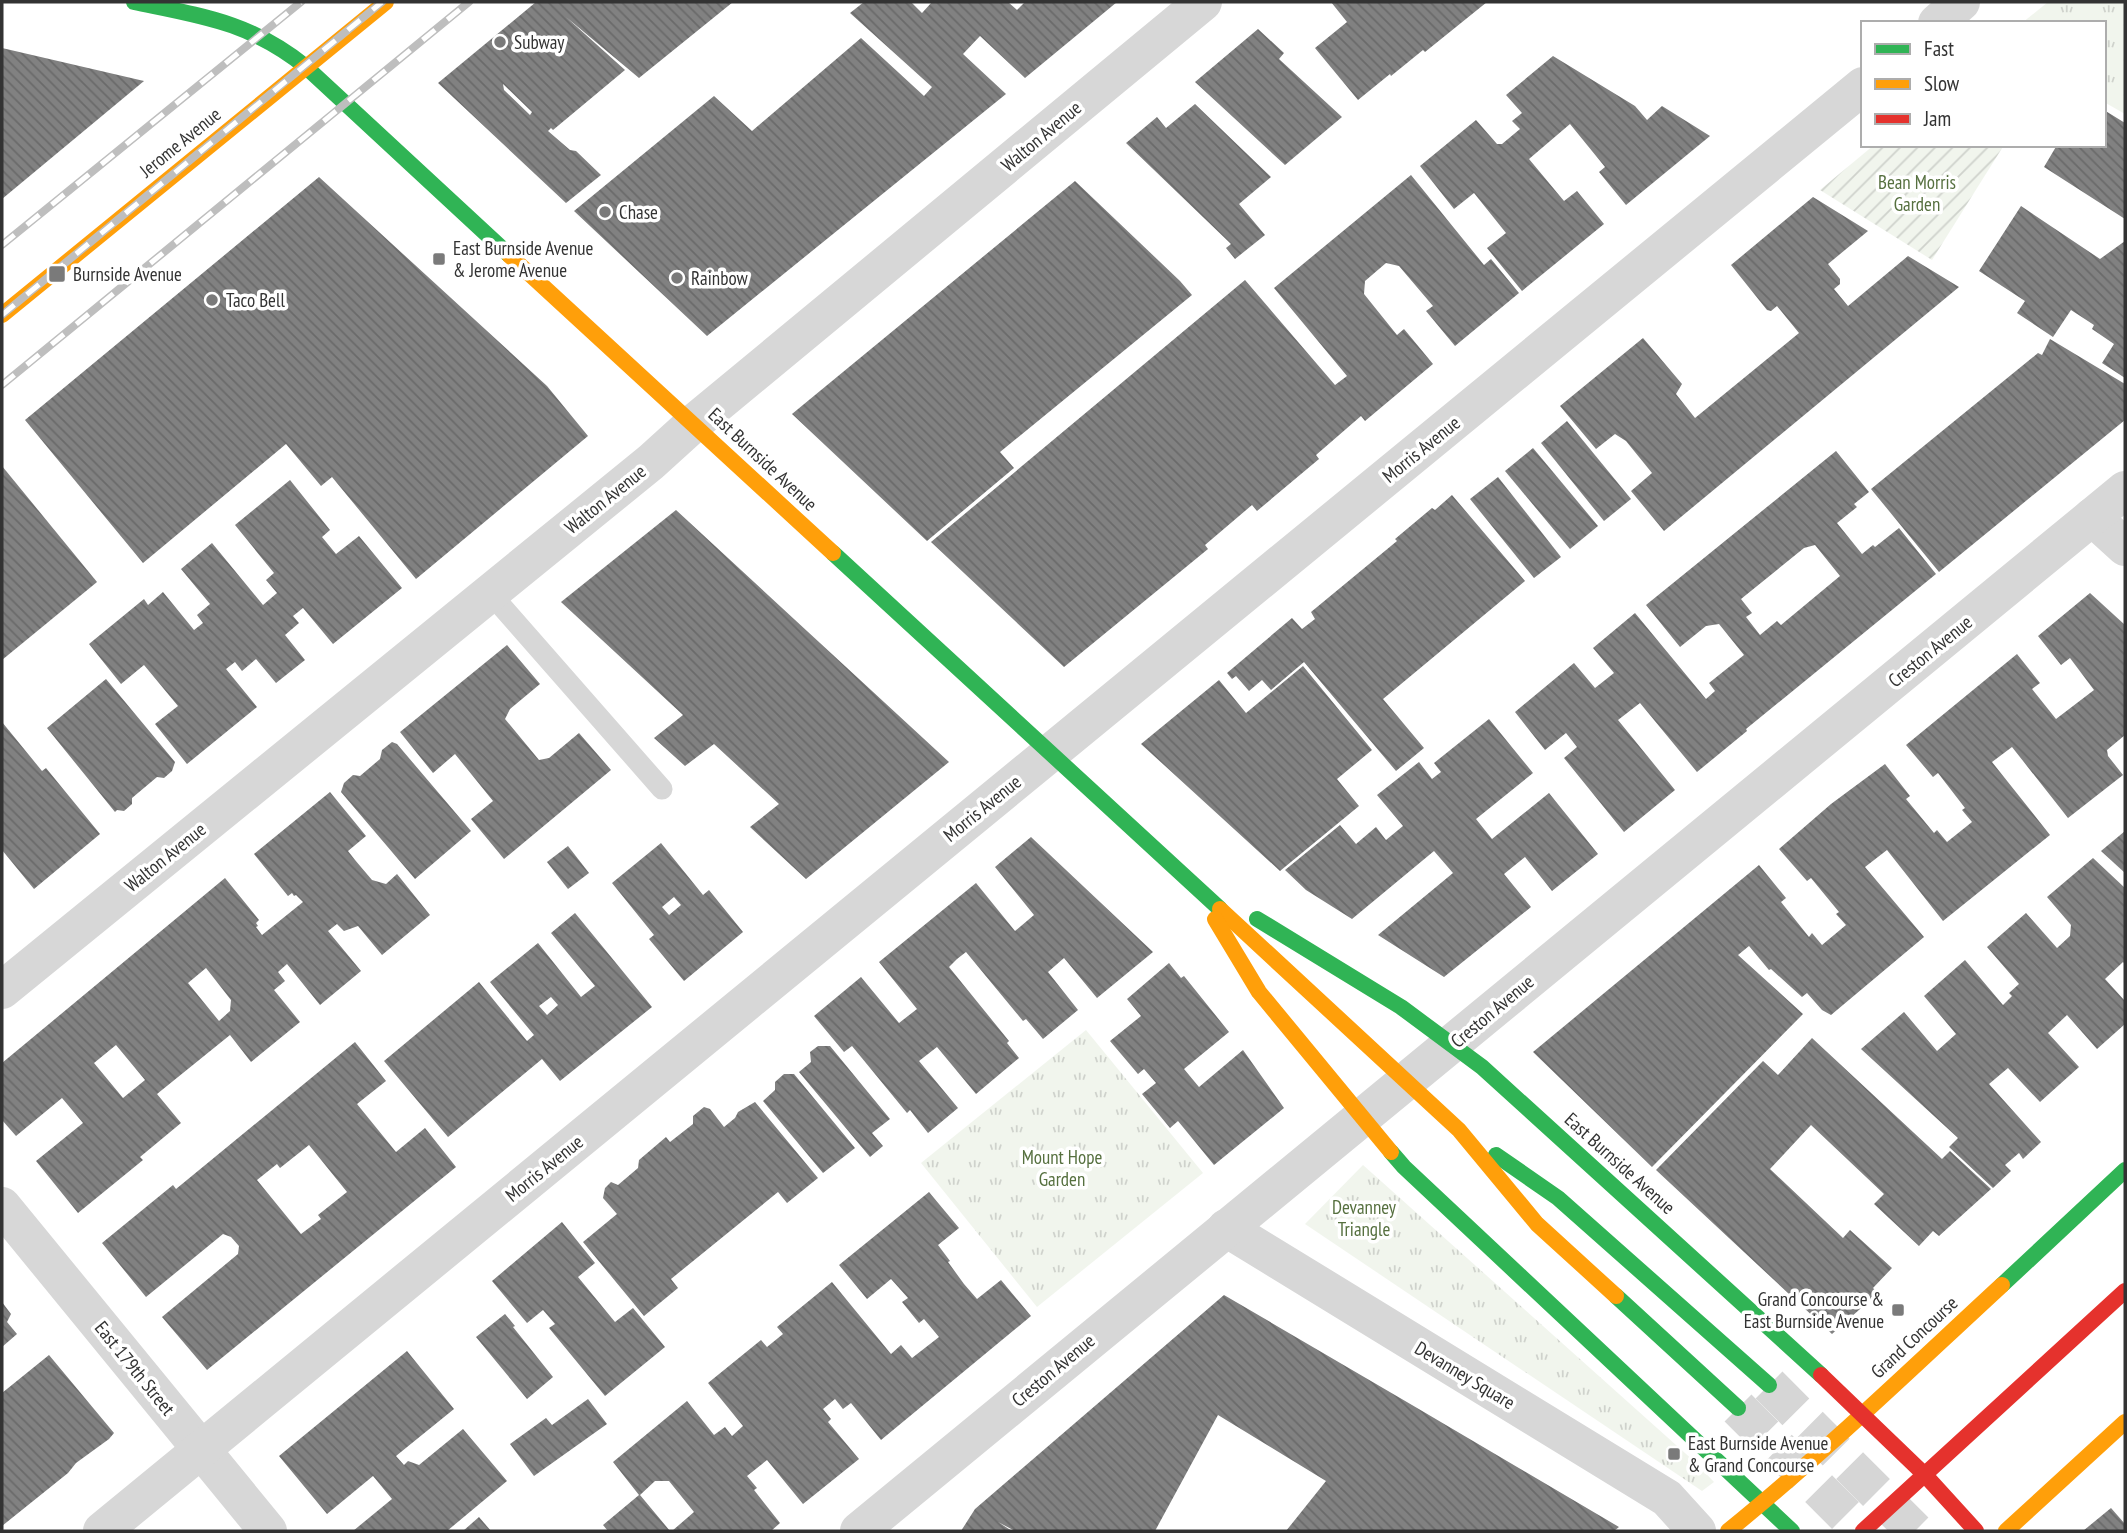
<svg xmlns="http://www.w3.org/2000/svg" width="2127" height="1533" font-family="'PT Sans Narrow',sans-serif">
  <style>
    .grass { fill: url(#grass-tufts) }
    .garden { fill: url(#garden-furrows) }
    .building { fill: url(#building-back-hatch); fill-rule: evenodd }
    .lines { fill: none; stroke-linecap: round; stroke-linejoin: round }
    .secondary-tunnel { stroke: #d6d6d6; stroke-width: 38; stroke-dasharray: 38 19; stroke-linecap: butt }
    .lane { stroke: #d7d7d7; stroke-width: 21 }
    .street { stroke: #d7d7d7; stroke-width: 38 }
    .fast { stroke: #30b455; stroke-width: 16 }
    .slow { stroke: #ff9f0a; stroke-width: 16 }
    .jam { stroke: #e5322d; stroke-width: 16 }
    .rail-casing { stroke: #bebebe; stroke-width: 8 }
    .rail { stroke: #fff; stroke-width: 5; stroke-dasharray: 16; stroke-linecap: butt }
    .poi-dot { fill: #7a7a7a; stroke: #fff; stroke-width: 2.5 }
    .labels { text-anchor: middle; dominant-baseline: central; stroke-width: 7; stroke-linejoin: round; paint-order: stroke }
    .poi-label { font-size: 19px; fill: #333; stroke: #fff; text-anchor: start }
    .street-label { font-size: 19px; fill: #333; stroke: #fff }
    .park-label { font-size: 19px; fill: #56703f; stroke: #fff }
  </style>
  <defs>
    <pattern id="grass-tufts" width="24" height="20" patternUnits="userSpaceOnUse" patternTransform="scale(1.75)"><rect width="24" height="20" fill="#f1f5ed"/><path d="M3 7l-1-3M5 7V3M7 7l1-3M15 17l-1-3M17 17v-4M19 17l1-3" fill="none" stroke="#cfd2cc"/></pattern>
    <pattern id="garden-furrows" width="10" height="10" patternUnits="userSpaceOnUse" patternTransform="scale(1.75)"><rect width="10" height="10" fill="#f1f5ed"/><path d="M-1 1l2-2M0 10L10 0M9 11l2-2" fill="none" stroke="#cfd2cc"/></pattern>
    <pattern id="building-back-hatch" width="6" height="6" patternUnits="userSpaceOnUse" patternTransform="scale(1.75)"><rect width="6" height="6" fill="#818181"/><path d="M-1 5l2 2M0 0l6 6M5-1l2 2" fill="none" stroke="#6a6a6a"/></pattern>
  </defs>
  <rect width="100%" height="100%" fill="#fff"/>
  <g class="grass">
    <polygon points="2048,2 2125,2 2125,114 2104,102 2104,23 2022,23"/>
    <polygon points="1086,1030 1203,1173 1037,1307 921,1163"/>
    <polygon points="1363,1165 1695,1462 1714,1482 1702,1491 1305,1224"/>
  </g>
  <polygon class="garden" points="1874,145 2004,145 1932,260 1820,190"/>
  <g class="building">
    <path d="M536 2H733L639 78 566 17 625 70 553 130 551 128 548 131 570 150 576 151 601 175 566 203 438 83ZM503 84 532 112 530 115 504 90Z"/>
    <polygon points="864,2 911,2 922,13 932,2 1008,2 1017,10 1025,2 1117,2 1025,78 980,36 963,54 1006,94 707,336 574,211 714,96 752,131 861,38 924,96 932,87 850,13"/>
    <polygon points="1331,2 1487,2 1425,52 1423,50 1391,76 1390,74 1358,100 1315,48 1347,22"/>
    <polygon points="1258,29 1284,53 1279,59 1342,117 1285,165 1195,82"/>
    <polygon points="2,48 144,81 2,199"/>
    <polygon points="1553,56 1635,106 1647,120 1662,106 1710,136 1626,205 1599,172 1605,167 1570,124 1529,159 1564,201 1577,191 1604,224 1522,291 1487,248 1506,233 1474,193 1454,209 1420,166 1476,120 1497,144 1502,144 1520,129 1512,121 1522,113 1506,95"/>
    <polygon points="1195,104 1271,177 1239,204 1265,235 1235,259 1226,248 1231,244 1126,143 1157,117 1166,128"/>
    <polygon points="2104,110 2125,123 2125,219 2044,167 2057,145 2104,145"/>
    <polygon points="1411,175 1484,265 1491,259 1519,293 1455,346 1426,311 1433,306 1399,266 1386,263 1365,281 1364,294 1397,335 1404,329 1433,364 1365,421 1361,416 1316,455 1319,459 1257,511 1252,505 1205,545 1208,549 1064,667 931,542 1245,280 1335,385 1347,376 1274,288"/>
    <polygon points="319,177 547,386 588,436 416,579 332,477 321,486 286,444 143,563 25,420"/>
    <polygon points="1075,181 1180,281 1192,295 1000,452 1014,468 927,541 792,414"/>
    <polygon points="1813,197 1868,231 1828,264 1840,279 1840,284 1834,289 1848,306 1908,256 1959,287 1664,531 1631,491 1652,473 1626,441 1615,434 1596,449 1560,406 1643,338 1682,384 1676,394 1695,418 1799,333 1777,306 1771,311 1767,310 1731,265"/>
    <polygon points="2021,206 2100,259 2125,241 2125,378 2102,363 2114,344 2092,329 2094,325 2071,310 2053,337 2017,313 2025,301 1979,271"/>
    <polygon points="2050,339 2125,384 2125,420 1939,572 1871,489 2038,353 2042,355"/>
    <polygon points="1567,421 1631,499 1604,521 1541,443"/>
    <polygon points="1533,448 1598,526 1570,549 1505,471"/>
    <path d="M1836 451 1869 492 1854 504 1857 507 1837 523 1862 554 1873 545 1875 547 1899 528 1936 574 1746 729 1747 731 1697 772 1640 703 1618 720 1675 790 1624 832 1564 758 1577 747 1566 733 1545 750 1515 712 1574 663 1595 688 1614 673 1593 648 1635 613 1706 699 1715 691 1709 683 1744 655 1719 624 1706 626 1680 647 1646 605ZM1815 545 1840 576 1781 625 1777 621 1760 635 1746 617 1752 613 1741 599 1804 548Z"/>
    <polygon points="2,466 97,582 2,660"/>
    <polygon points="1498,477 1561,557 1534,578 1470,499"/>
    <polygon points="290,480 330,530 322,537 336,554 359,536 402,588 333,644 303,608 293,616 299,623 285,635 305,660 276,683 256,659 242,671 235,662 226,669 257,707 187,764 155,724 178,706 144,665 121,684 89,644 144,599 148,605 163,592 194,630 203,623 197,615 210,604 181,569 212,543 263,605 277,593 266,580 274,573 235,525"/>
    <polygon points="1452,495 1525,581 1383,699 1424,748 1396,771 1304,662 1271,690 1262,680 1249,691 1236,676 1232,679 1227,673 1292,618 1302,629 1315,619 1311,612 1397,541 1395,539 1432,508 1435,510"/>
    <polygon points="676,510 949,762 806,879 750,827 779,804 714,744 685,766 654,738 683,715 561,602"/>
    <polygon points="2090,593 2125,625 2125,735 2107,750 2108,756 2123,775 2068,818 2012,747 1992,762 2050,835 1943,921 1887,850 1865,867 1924,937 1831,1015 1822,1010 1807,993 1802,997 1771,969 1769,970 1749,946 1738,955 1803,1014 1652,1167 1533,1052 1759,865 1786,898 1781,902 1809,937 1812,933 1822,945 1846,925 1836,914 1839,912 1811,878 1807,881 1779,849 1831,804 1885,764 1910,796 1906,799 1934,833 1937,830 1947,842 1972,822 1962,810 1965,808 1938,773 1933,777 1906,745 2017,654 2040,683 2032,689 2056,719 2094,690 2070,658 2061,665 2038,636"/>
    <polygon points="507,645 540,684 510,709 505,719 539,760 549,758 579,733 611,770 504,859 471,819 493,801 455,754 433,773 400,732"/>
    <polygon points="1303,666 1372,750 1337,779 1359,806 1280,871 1141,744 1219,680 1246,713"/>
    <polygon points="106,679 175,762 172,771 164,778 157,777 132,798 132,804 124,811 117,810 115,812 47,728"/>
    <polygon points="1489,719 1533,773 1476,819 1492,839 1549,793 1598,854 1552,891 1525,857 1504,874 1531,907 1444,977 1378,935 1453,873 1434,851 1352,919 1306,890 1285,870 1340,825 1356,844 1376,827 1386,840 1403,826 1377,795 1419,762 1432,779 1441,772 1434,763"/>
    <polygon points="2,722 42,771 46,768 100,834 34,889 2,850"/>
    <polygon points="392,742 397,744 471,831 415,879 341,792 344,783 353,775 360,776 380,759 382,750"/>
    <path d="M330 792 366 836 348 851 355 860 372 880 386 884 397 874 430 915 382 955 358 926 344 931 337 924 328 931 361 971 320 1005 287 964 278 972 285 981 274 990 300 1022 251 1062 230 1035 157 1094 181 1123 140 1157 143 1160 78 1213 36 1161 83 1123 62 1098 16 1136 2 1120V1063L225 878 259 920 256 923 258 926 256 927 262 935 303 902 296 895 294 896 292 893 288 896 254 854ZM206 968 231 1000 230 1011 219 1021 188 983ZM116 1045 145 1080 123 1098 94 1063Z"/>
    <polygon points="2125,831 2125,873 2101,851"/>
    <polygon points="1031,837 1153,952 1097,998 1064,958 1048,972 1078,1010 1043,1039 1026,1019 1023,1021 966,952 957,959 949,967 1009,1041 1007,1043 1019,1058 976,1094 937,1047 919,1061 958,1108 928,1133 910,1110 907,1113 852,1046 844,1052 814,1016 861,977 899,1023 917,1009 879,962 976,883 1015,931 1034,915 995,867"/>
    <path d="M661 843 703 895 709 890 743 932 684 981 649 939 654 935 612 883ZM674 897 681 905 669 915 662 907Z"/>
    <polygon points="568,846 589,873 568,889 547,862"/>
    <polygon points="2093,858 2125,888 2125,964 2123,962 2105,979 2125,1001 2125,1024 2097,1049 2067,1015 2048,1033 2079,1067 2040,1102 2008,1068 1989,1084 2041,1142 2023,1159 2019,1153 2005,1165 2011,1171 1993,1188 1949,1147 1958,1138 1861,1049 1904,1012 1937,1051 1956,1034 1924,996 1965,960 2003,1005 2012,996 2009,993 2019,984 1987,947 2026,913 2057,948 2070,936 2071,925 2047,897"/>
    <path d="M575 913 652 1007 560 1081 542 1059 448 1137 384 1061 479 982 527 1041 534 1035 490 982 538 943 581 997 595 986 551 933ZM551 997 558 1005 547 1015 539 1006Z"/>
    <polygon points="1169,963 1181,978 1184,976 1229,1032 1184,1069 1199,1087 1243,1050 1284,1108 1214,1165 1178,1121 1170,1128 1142,1094 1156,1083 1144,1069 1138,1074 1110,1041 1141,1016 1127,999"/>
    <polygon points="1812,1038 1942,1159 1950,1151 1991,1189 1939,1236 1933,1231 1919,1246 1874,1204 1884,1194 1811,1125 1770,1169 1843,1238 1850,1230 1892,1268 1873,1288 1878,1293 1832,1334 1656,1170 1763,1061 1778,1075"/>
    <path d="M355 1042 386 1081 357 1104 396 1152 425 1128 456 1167 207 1370 162 1317 238 1254 239 1246 231 1237 223 1234 146 1297 102 1243 173 1185 176 1189ZM309 1145 347 1192 318 1215 321 1219 301 1234 257 1180 277 1164 280 1168Z"/>
    <polygon points="818,1046 830,1046 890,1119 872,1133 883,1146 870,1157 799,1072 811,1062 810,1052"/>
    <polygon points="784,1074 794,1074 855,1148 823,1173 763,1101 775,1090 775,1082"/>
    <polygon points="755,1102 818,1178 787,1203 778,1192 671,1279 678,1288 644,1316 583,1242 617,1214 603,1198 605,1188 611,1182 618,1185 638,1168 639,1160 666,1137 670,1142 693,1124 693,1116 704,1107 710,1109 724,1127 735,1118 738,1112"/>
    <polygon points="929,1192 959,1228 938,1245 950,1261 948,1262 964,1284 977,1299 1001,1280 1031,1316 881,1440 851,1403 843,1409 835,1399 823,1409 831,1419 828,1422 859,1459 803,1504 767,1460 747,1476 757,1488 754,1490 780,1523 771,1531 672,1531 694,1512 669,1481 655,1481 640,1495 670,1531 608,1531 603,1525 639,1495 613,1462 687,1401 714,1435 725,1427 732,1436 743,1426 708,1383 761,1340 767,1347 783,1334 777,1327 832,1282 891,1354 901,1345 912,1358 939,1337 924,1319 919,1323 902,1302 908,1298 891,1279 867,1299 839,1265"/>
    <polygon points="562,1222 595,1263 578,1277 615,1322 633,1308 665,1347 605,1396 549,1328 555,1324 543,1310 527,1323 492,1281"/>
    <polygon points="1224,1295 1412,1405 1619,1527 1614,1531 1286,1531 1326,1481 1218,1415 1155,1531 1015,1531 998,1522 1012,1531 961,1531 975,1509"/>
    <polygon points="2,1302 11,1314 7,1322 17,1334 2,1347"/>
    <polygon points="505,1314 515,1326 513,1327 553,1377 527,1399 476,1337"/>
    <polygon points="407,1351 454,1409 396,1456 404,1465 408,1461 419,1465 463,1429 507,1481 447,1531 353,1531 392,1499 373,1476 327,1514 279,1456"/>
    <polygon points="49,1355 114,1433 109,1439 76,1463 68,1473 2,1526 2,1393"/>
    <polygon points="588,1399 607,1424 534,1476 510,1444 546,1418 552,1425"/>
    <polygon points="2111,1508 2125,1524 2125,1531 2083,1531"/>
    <polygon points="479,1517 491,1531 463,1531"/>
  </g>
  <g class="lines">
    <g class="secondary-tunnel">
      <polyline points="1769,1385 1915,1531"/>
      <polyline points="1738,1408 1861,1531"/>
    </g>
    <polyline class="lane" points="490,593 662,789"/>
    <g class="street">
      <polyline points="1937,23 1961,2"/>
      <polyline points="2092,517 2125,547"/>
      <polyline points="2,990 651,462 694,423 1203,2"/>
      <polyline points="2,1206 268,1531"/>
      <polyline points="1226,1228 1667,1498 1697,1531"/>
      <polyline points="102,1531 1863,86"/>
      <polyline points="859,1531 2125,490"/>
    </g>
    <g class="fast">
      <path d="M134 2C202 16 250 22 306 67L509 255"/>
      <polyline points="833,553 1220,909"/>
      <polyline points="1257,919 1401,1007 1482,1067 1821,1375"/>
      <polyline points="1391,1152 1404,1167 1792,1531"/>
      <polyline points="1496,1155 1558,1198 1769,1385"/>
      <polyline points="2002,1285 2125,1170"/>
      <polyline points="1616,1296 1738,1408"/>
    </g>
    <g class="slow">
      <polyline points="509,255 833,553"/>
      <polyline points="2,315 386,2"/>
      <polyline points="1220,909 1459,1130 1537,1224 1616,1296"/>
      <polyline points="1215,919 1259,992 1391,1152"/>
      <path d="M1728 1531C1823 1454 1912 1368 2002 1285"/>
      <polyline points="2006,1531 2125,1422"/>
    </g>
    <g class="jam">
      <polyline points="1821,1375 1925,1475 1976,1531"/>
      <polyline points="1863,1531 2125,1291"/>
    </g>
    <defs>
      <g id="rail">
        <polyline points="2,245 301,2"/>
        <polyline points="2,315 382,2"/>
        <polyline points="2,385 469,2"/>
      </g>
    </defs>
    <use href="#rail" class="rail-casing"/>
    <use href="#rail" class="rail"/>
  </g>
  <g class="poi-dot">
    <circle cx="500" cy="42" r="7"/>
    <circle cx="605" cy="212" r="7"/>
    <rect x="432" y="252" width="14" height="14" rx="3.5"/>
    <rect x="48" y="265" width="18" height="18" rx="3.5"/>
    <circle cx="677" cy="278" r="7"/>
    <circle cx="212" cy="300" r="7"/>
    <rect x="1891" y="1303" width="14" height="14" rx="3.5"/>
    <rect x="1667" y="1447" width="14" height="14" rx="3.5"/>
  </g>
  <g class="labels">
    <g class="poi-label">
      <text x="514" y="42">Subway</text>
      <text x="619" y="212">Chase</text>
      <text x="453" y="248">East Burnside Avenue<tspan x="453" dy="22">&amp; Jerome Avenue</tspan></text>
      <text x="73" y="274">Burnside Avenue</text>
      <text x="691" y="278">Rainbow</text>
      <text x="226" y="300">Taco Bell</text>
      <text x="1884" y="1299" text-anchor="end">Grand Concourse &amp;<tspan x="1884" dy="22">East Burnside Avenue</tspan></text>
      <text x="1688" y="1443">East Burnside Avenue<tspan x="1688" dy="22">&amp; Grand Concourse</tspan></text>
    </g>
    <g class="street-label">
      <text transform="translate(1041 136) rotate(-40)">Walton Avenue</text>
      <text transform="translate(180 142) rotate(-39)">Jerome Avenue</text>
      <text transform="translate(1421 449) rotate(-39)">Morris Avenue</text>
      <text transform="translate(763 459) rotate(43)">East Burnside Avenue</text>
      <text transform="translate(605 499) rotate(-39)">Walton Avenue</text>
      <text transform="translate(1930 651) rotate(-39)">Creston Avenue</text>
      <text transform="translate(982 808) rotate(-39)">Morris Avenue</text>
      <text transform="translate(165 857) rotate(-39)">Walton Avenue</text>
      <text transform="translate(1492 1011) rotate(-40)">Creston Avenue</text>
      <text transform="translate(1620 1163) rotate(42)">East Burnside Avenue</text>
      <text transform="translate(544 1168) rotate(-39)">Morris Avenue</text>
      <text transform="translate(1914 1337) rotate(-43)">Grand Concourse</text>
      <text transform="translate(135 1368) rotate(51)">East 179th Street</text>
      <text transform="translate(1053 1370) rotate(-40)">Creston Avenue</text>
      <text transform="translate(1465 1375) rotate(31)">Devanney Square</text>
    </g>
    <g class="park-label">
      <text x="1917" y="182">Bean Morris<tspan x="1917" dy="22">Garden</tspan></text>
      <text x="1062" y="1157">Mount Hope<tspan x="1062" dy="22">Garden</tspan></text>
      <text x="1364" y="1207">Devanney<tspan x="1364" dy="22">Triangle</tspan></text>
    </g>
  </g>
  <rect width="2127" height="1533" fill="none" stroke="#333333" stroke-width="7"/>
  <rect x="1861" y="21" width="245" height="126" fill="#ffffff" stroke="#adadad" stroke-width="2"/>
  <rect x="1875" y="44" width="35" height="10" fill="#30b455" stroke="#adadad" stroke-width="2"/>
  <text x="1924" y="56" font-size="21" fill="#333333">Fast</text>
  <rect x="1875" y="79" width="35" height="10" fill="#ff9f0a" stroke="#adadad" stroke-width="2"/>
  <text x="1924" y="91" font-size="21" fill="#333333">Slow</text>
  <rect x="1875" y="114" width="35" height="10" fill="#e5322d" stroke="#adadad" stroke-width="2"/>
  <text x="1924" y="126" font-size="21" fill="#333333">Jam</text>
</svg>
